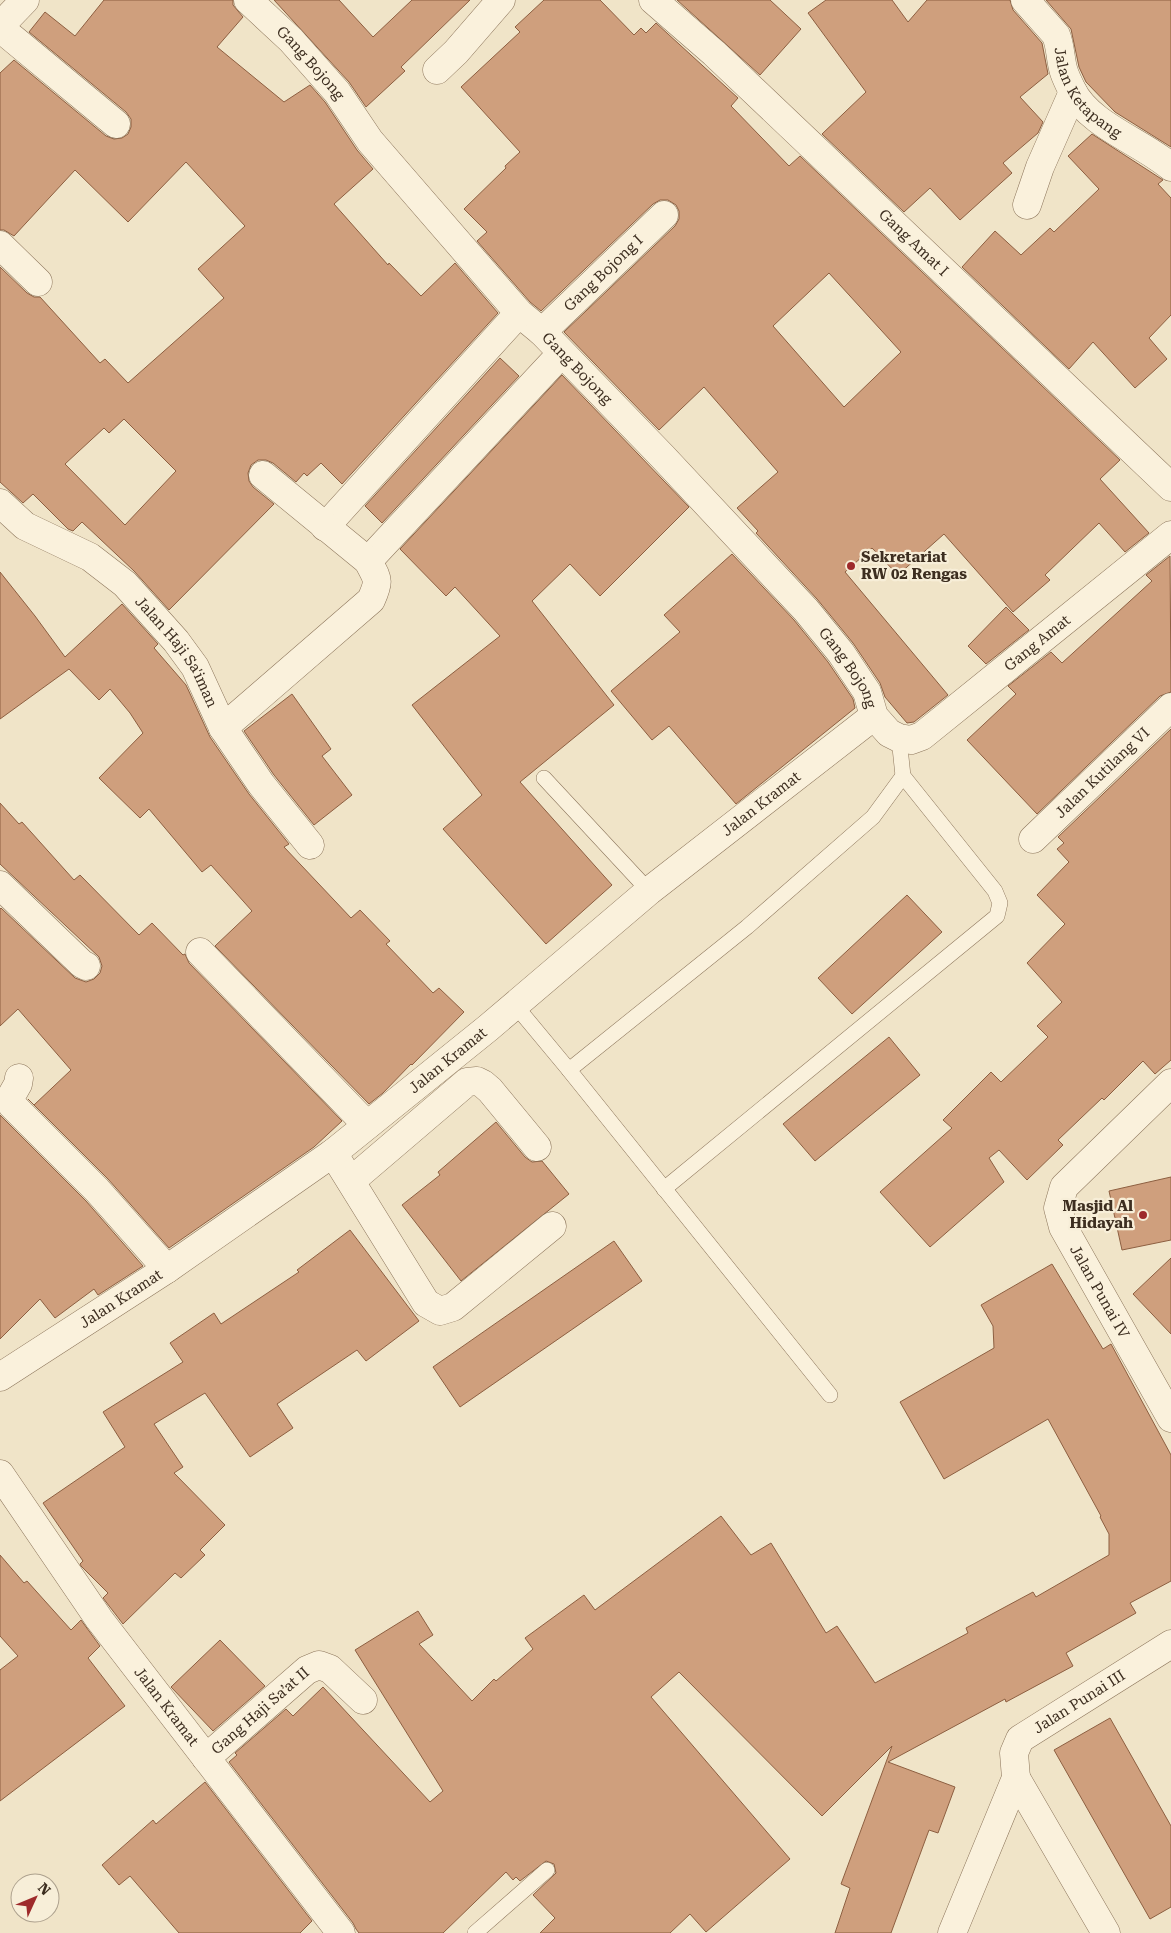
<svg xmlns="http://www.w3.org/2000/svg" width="1171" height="1933" font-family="'Roboto Serif',serif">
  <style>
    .building { fill: #cf9f7d; stroke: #8d5f41; fill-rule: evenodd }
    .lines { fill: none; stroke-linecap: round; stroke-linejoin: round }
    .service-casing { stroke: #8d765c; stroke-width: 16 }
    .minor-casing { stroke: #8d765c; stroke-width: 29 }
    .tertiary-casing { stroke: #8d765c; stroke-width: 29 }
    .service { stroke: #faf1dc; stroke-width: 15 }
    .minor { stroke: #faf1dc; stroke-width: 28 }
    .tertiary { stroke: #faf1dc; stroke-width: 28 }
    .poi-dot { fill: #9e2a2b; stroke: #f7eed8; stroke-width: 2 }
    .labels { text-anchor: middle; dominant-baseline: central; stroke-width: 4.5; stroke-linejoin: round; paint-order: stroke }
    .street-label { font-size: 15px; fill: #3d2e20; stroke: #f7eed8 }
    .poi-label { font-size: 15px; font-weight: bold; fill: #3d2e20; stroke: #f7eed8; text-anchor: start }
  </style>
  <rect width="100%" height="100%" fill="#f0e4c8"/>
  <g class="building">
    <path d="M104 0H233V5L243 17 217 47 284 102 310 85 325 102 357 150 373 169 334 204 388 265 389 263 421 296 455 263 498 313 342 484 321 463 307 476 304 473 296 482 273 463 266 460H258L251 465 248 473 249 481 253 487 274 504 169 610 134 571 82 522 73 531 68 529 33 494 23 503 0 482V267L27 293 34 297H40L100 363 105 359 128 383 224 298 198 269 245 226 186 162 128 222 75 170 14 236 4 230H0V73L14 60 106 136 114 139 122 138 128 134 131 127V119L126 112 29 32 45 12 75 36ZM124 419 176 471 125 525 65 464 104 428 109 433Z"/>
    <polygon points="274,0 339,0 373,37 412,0 470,0 401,67 405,71 366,107 349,82"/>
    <path d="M544 0H600L634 35 641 28 646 33 656 23 738 98 731 106 789 166 800 156 1120 460 1100 479 1149 533 1125 552 1099 523 1045 575 1050 580 1013 612 944 534 898 575 872 548 845 572 948 695 914 722 907 723 885 697 880 683 853 643 817 599 756 533 758 531 737 508 778 472 704 387 659 430 564 332 675 226 679 219V211L676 205 668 200H660L653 204 541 311 530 302 477 241 487 232 464 209 506 168 505 166 520 152 461 87 520 32 515 27ZM829 273 901 352 844 407 773 326Z"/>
    <polygon points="677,0 770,0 801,29 760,75"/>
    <polygon points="826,0 892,0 908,22 927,0 1010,0 1013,10 1042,43 1048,74 1020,97 1043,122 1038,133 1003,163 1012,173 960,220 930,188 904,212 822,134 866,92 808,13"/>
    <polygon points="1046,0 1171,0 1171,147 1115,112 1086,82 1079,67 1071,29"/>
    <polygon points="1092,134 1163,180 1158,184 1171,198 1171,315 1149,338 1167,359 1135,388 1093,342 1069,369 962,267 995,231 1021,255 1050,228 1054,232 1099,189 1068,156"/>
    <polygon points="500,358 519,376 382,523 365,506"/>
    <polygon points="562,375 689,507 600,596 570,564 532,601 614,705 520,782 612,885 546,944 443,829 482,795 412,705 500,636 455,587 446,596 400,549"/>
    <polygon points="732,554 794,620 828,662 853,699 855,708 736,804 669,726 652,740 611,691 680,632 664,615"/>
    <polygon points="1170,556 1171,692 1160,696 1037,814 967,740 1016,694 1008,686 1051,652 1062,663 1152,581 1146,575"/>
    <polygon points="0,572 35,616 65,657 122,604 158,644 154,648 186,685 210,737 249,794 289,844 284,847 351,918 360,910 390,941 386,944 433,993 439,988 464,1012 412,1065 411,1064 383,1093 369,1104 215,946 252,911 211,865 202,872 149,809 140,818 99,778 143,733 130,713 110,689 99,700 69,669 0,719"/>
    <polygon points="1006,607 1029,630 986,664 968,646"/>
    <polygon points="292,694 331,749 322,756 352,795 314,825 274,775 244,731"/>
    <polygon points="1171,729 1171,1060 1155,1074 1143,1061 1104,1100 1102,1098 1058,1140 1063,1145 1027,1180 999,1150 989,1158 1004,1182 930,1247 880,1192 952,1128 943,1120 991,1072 1001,1082 1048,1037 1037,1026 1062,1002 1027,963 1065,924 1037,895 1069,862 1057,849 1064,843 1058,837"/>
    <polygon points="0,803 19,824 22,822 74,880 80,875 139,935 152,923 183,955 185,954 189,963 342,1121 314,1147 169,1248 108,1179 28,1099 34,1105 71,1070 18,1009 0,1026 0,909 1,908 75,978 86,982 94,979 100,973 102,966 99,957 0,864"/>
    <polygon points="907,895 942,932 852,1014 818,978"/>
    <polygon points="889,1037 920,1075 815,1161 783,1124"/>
    <polygon points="0,1115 86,1201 143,1266 98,1295 94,1289 55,1318 40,1299 0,1339"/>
    <polygon points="496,1122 525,1157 532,1162 542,1161 569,1194 461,1281 402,1205 440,1175 438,1172"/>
    <polygon points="1171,1177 1171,1240 1122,1250 1109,1191"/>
    <polygon points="350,1230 419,1321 366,1361 357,1350 277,1404 293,1428 250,1457 205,1393 154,1424 183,1467 174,1473 225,1525 200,1550 205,1555 181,1578 175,1573 123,1624 103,1598 108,1593 81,1566 80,1564 83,1561 43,1503 125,1447 103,1412 183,1362 170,1343 214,1313 221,1324 299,1272 297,1270"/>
    <polygon points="614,1241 642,1281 460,1407 433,1367"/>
    <polygon points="1171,1258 1171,1334 1133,1294"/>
    <polygon points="1052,1264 1103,1349 1111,1344 1171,1455 1171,1581 1130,1603 1136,1613 1066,1653 1073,1666 1006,1702 1005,1699 888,1762 955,1787 938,1833 929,1830 891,1933 835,1933 850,1888 841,1884 892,1746 822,1816 679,1672 651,1697 790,1859 706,1932 690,1914 670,1933 540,1933 555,1918 533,1895 556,1873 554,1864 546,1861 520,1881 516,1877 513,1880 506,1872 443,1933 359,1933 356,1929 353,1923 229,1762 237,1755 235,1753 286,1709 293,1716 323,1687 430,1802 443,1791 355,1650 418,1611 433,1635 419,1644 472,1701 494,1679 496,1681 533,1649 525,1638 584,1595 595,1610 721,1516 751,1555 771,1543 826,1633 837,1626 875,1683 968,1633 966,1628 1033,1592 1036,1597 1109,1555 1109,1534 1100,1517 1101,1516 1048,1419 944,1479 900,1402 994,1348 993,1326 981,1305"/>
    <polygon points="0,1555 24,1583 27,1581 71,1630 81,1620 100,1646 88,1658 125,1706 0,1801 0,1670 18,1656 0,1636"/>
    <polygon points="220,1640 265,1686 213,1731 171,1687"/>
    <polygon points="1110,1718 1171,1826 1171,1907 1150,1919 1054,1750"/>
    <polygon points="205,1782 312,1921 300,1933 179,1933 130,1876 119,1885 102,1865 153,1820 156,1824"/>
  </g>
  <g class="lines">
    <defs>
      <g id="service">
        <polyline points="544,778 649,891"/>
        <polyline points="515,1005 569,1070"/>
        <polyline points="664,1189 997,916 1000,903 995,891 903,776 899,738"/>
        <polyline points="830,1395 569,1070 747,927 873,817 903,776"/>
        <polyline points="475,1933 547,1870"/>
      </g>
      <g id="minor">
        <path id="s1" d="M248 0 291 40 337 92 370 141 519 313 542 332 663 457 806 610 841 653 867 692 874 716 889 733 899 738 911 740 922 736 1171 535"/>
        <path id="s2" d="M653 0 714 53 1171 487"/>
        <path id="s3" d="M1025 0 1056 35C1061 47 1060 60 1064 72 1066 78 1069 84 1072 90 1089 125 1142 142 1171 167"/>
        <polyline points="0,28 116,124"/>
        <polyline points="437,70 456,52 501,0"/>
        <polyline points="1027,205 1040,167 1073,92"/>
        <polyline points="0,245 38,282"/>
        <path id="s4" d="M542 332 664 215"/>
        <path id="s5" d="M0 503 25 526 90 557 125 584 176 641 195 667 223 728 261 784 310 845"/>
        <polyline points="325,527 519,313"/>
        <polyline points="368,561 561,354"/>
        <path d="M223 728 371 600C380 580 378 580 368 561L263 475"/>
        <path id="s6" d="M1033 839 1171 707"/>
        <polyline points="0,885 82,964 86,966"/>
        <polyline points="200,952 367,1125"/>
        <polyline points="19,1078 18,1084 9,1100 12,1105 97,1190 167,1269"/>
        <path id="s7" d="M1171 1083 1064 1187 1058 1208 1063 1227 1171 1418"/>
        <polyline points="333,1153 426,1303 440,1311 453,1307 552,1226"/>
        <polyline points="351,1181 467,1082 477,1081 483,1084 490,1090 537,1147"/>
        <path id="s8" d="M0 1377 167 1269 333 1153 488 1028 649 891 874 716"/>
        <path id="s9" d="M0 1474 99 1619 341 1933"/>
        <path id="s10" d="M206 1758 307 1670 319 1665 330 1669 363 1700"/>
        <polyline points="1016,1778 1106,1933"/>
        <path id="s11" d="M952 1933 1016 1778 1014 1753 1020 1739 1171 1644"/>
      </g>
      <polyline id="tertiary" points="0,26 25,0"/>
    </defs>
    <use href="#service" class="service-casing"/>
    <use href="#minor" class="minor-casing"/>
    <use href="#tertiary" class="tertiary-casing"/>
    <use href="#service" class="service"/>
    <use href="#minor" class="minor"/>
    <use href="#tertiary" class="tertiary"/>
  </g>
  <g class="poi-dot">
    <circle cx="851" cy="566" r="5"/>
    <circle cx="1143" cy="1215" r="5"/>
  </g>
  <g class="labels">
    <g class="street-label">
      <text stroke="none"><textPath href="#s1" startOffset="89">Gang Bojong</textPath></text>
      <text stroke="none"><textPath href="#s3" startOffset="115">Jalan Ketapang</textPath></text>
      <text stroke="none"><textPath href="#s2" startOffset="356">Gang Amat I</textPath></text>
      <text stroke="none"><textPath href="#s4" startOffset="85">Gang Bojong I</textPath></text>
      <text stroke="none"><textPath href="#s1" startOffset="495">Gang Bojong</textPath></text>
      <text stroke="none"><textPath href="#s1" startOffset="1161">Gang Amat</textPath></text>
      <text stroke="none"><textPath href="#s5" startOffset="236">Jalan Haji Sa'iman</textPath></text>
      <text stroke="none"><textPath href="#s1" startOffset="900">Gang Bojong</textPath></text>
      <text stroke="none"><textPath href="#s6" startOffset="96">Jalan Kutilang VI</textPath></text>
      <text stroke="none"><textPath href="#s8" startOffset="954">Jalan Kramat</textPath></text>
      <text stroke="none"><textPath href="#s8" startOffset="549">Jalan Kramat</textPath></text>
      <text stroke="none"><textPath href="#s7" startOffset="265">Jalan Punai IV</textPath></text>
      <text stroke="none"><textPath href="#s8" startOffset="144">Jalan Kramat</textPath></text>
      <text stroke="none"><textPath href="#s11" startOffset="278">Jalan Punai III</textPath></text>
      <text stroke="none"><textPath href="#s9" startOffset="286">Jalan Kramat</textPath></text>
      <text stroke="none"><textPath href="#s10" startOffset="72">Gang Haji Sa’at II</textPath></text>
    </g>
    <g class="poi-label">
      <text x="861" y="557">Sekretariat<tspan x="861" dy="17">RW 02 Rengas</tspan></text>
      <text x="1133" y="1206" text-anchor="end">Masjid Al<tspan x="1133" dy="17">Hidayah</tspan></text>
    </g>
  </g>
  <g transform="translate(35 1898) rotate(46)"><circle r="24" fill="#f7eed8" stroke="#ada18e"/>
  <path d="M0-4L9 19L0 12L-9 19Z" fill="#9e2a2b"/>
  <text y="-8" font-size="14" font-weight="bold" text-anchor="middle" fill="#3d2e20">N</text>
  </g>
</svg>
